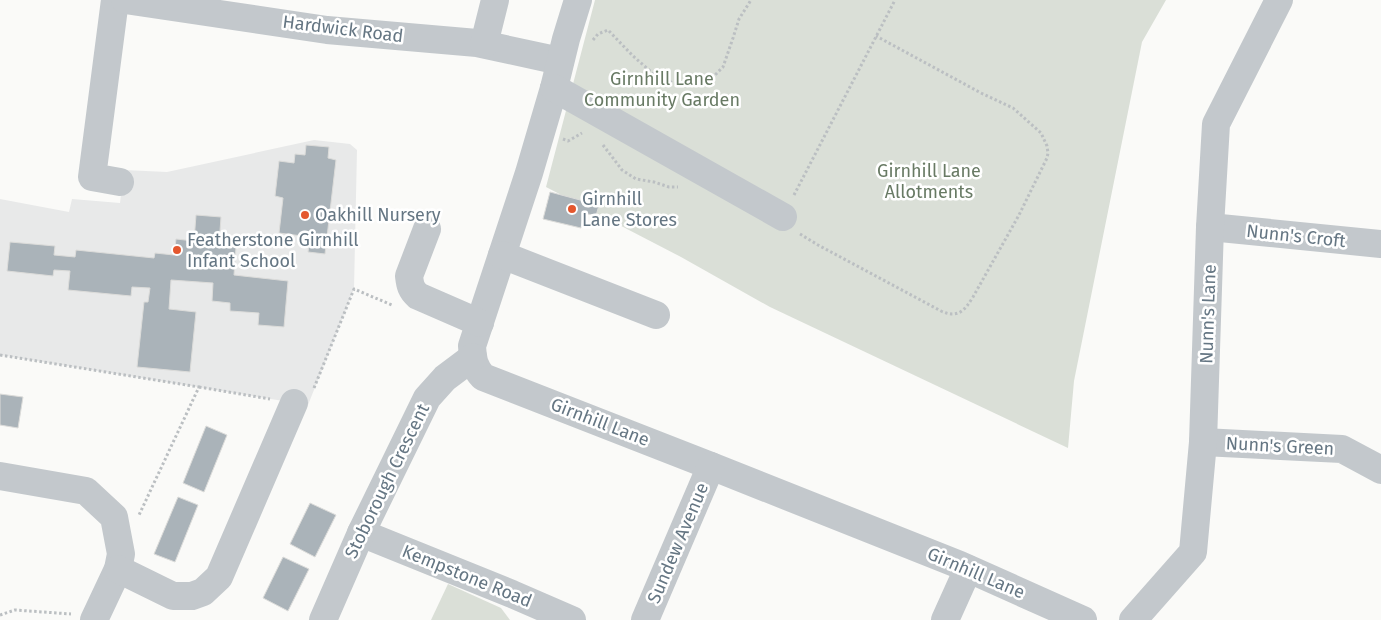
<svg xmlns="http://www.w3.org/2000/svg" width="1381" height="620" font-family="'Fira Sans',sans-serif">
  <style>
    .built { fill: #e8e9e9 }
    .green { fill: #dadfd7 }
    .building { fill: #aab3b9; stroke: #dcdcda }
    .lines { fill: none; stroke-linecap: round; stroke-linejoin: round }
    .path { stroke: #bbbfc2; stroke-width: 3; stroke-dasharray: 2.5 2.5; stroke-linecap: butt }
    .minor { stroke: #c3c8cc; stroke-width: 28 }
    .poi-dot { fill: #e4572e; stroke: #fff; stroke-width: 2 }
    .labels { text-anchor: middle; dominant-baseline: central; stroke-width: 5; stroke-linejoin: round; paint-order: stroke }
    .street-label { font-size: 18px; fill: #657683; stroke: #fff }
    .park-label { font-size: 18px; fill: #687a64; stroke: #fff }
    .poi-label { font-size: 18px; fill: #657683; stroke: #fff; text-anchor: start }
  </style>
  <rect width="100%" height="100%" fill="#fafaf8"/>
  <polygon class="built" points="314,140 350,144 357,150 354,289 308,405 0,355 0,199 69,212 72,199 120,203 124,170 167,172"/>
  <g class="green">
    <polygon points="595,0 1166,0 1142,42 1074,381 1068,448 770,307 681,257 546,187"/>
    <polygon points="448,584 501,608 510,620 431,620"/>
  </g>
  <g class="building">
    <polygon points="306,145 329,147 328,158 336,160 325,254 308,252 310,237 279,233 283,198 275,196 279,161 294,163 295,154 305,155"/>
    <polygon points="550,192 599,205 596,216 584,213 581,228 543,219"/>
    <polygon points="196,215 221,217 219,245 236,247 234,275 288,281 284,327 258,325 259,313 230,311 230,303 212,301 213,283 171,280 169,309 196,312 190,372 137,367 144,302 148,302 150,288 132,287 131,296 68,290 70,271 54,270 53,276 7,271 10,242 55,246 54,255 75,257 76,250 154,258 155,253 174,255 176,239 194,241"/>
    <polygon points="0,394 23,397 18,428 0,425"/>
    <polygon points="206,426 227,435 204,492 183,483"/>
    <polygon points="178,497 198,505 175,562 154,554"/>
    <polygon points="310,503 336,515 315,557 290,544"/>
    <polygon points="283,557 309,569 288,611 263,598"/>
  </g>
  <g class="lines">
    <g class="path">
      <polyline points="593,40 598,34 608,30 633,56 657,77 682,86 707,83 723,67 733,38 739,19 751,0"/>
      <polyline points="563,139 568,141 582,133"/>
      <polyline points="603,145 622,170 636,179 654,182 669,187 678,187"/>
      <polyline points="794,195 895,0"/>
      <path d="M800 234 818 245 941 311C958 319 965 310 973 297L1019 215 1047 158 1048 153 1047 146 1041 133 1013 108 981 93 876 36"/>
      <polyline points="0,355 199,387 139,515"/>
      <polyline points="199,387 270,399"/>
      <polyline points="314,388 354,289 392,305"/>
      <polyline points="0,615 15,610 71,614"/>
    </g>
    <g class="minor">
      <polyline points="115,0 92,177 120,182"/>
      <polyline points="125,0 327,30 477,43 560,61"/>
      <path d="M578 0 566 39 554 88 529 173 472 346C473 360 474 367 483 377L711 466 960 565 1083 620"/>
      <polyline points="484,44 495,0"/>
      <polyline points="554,88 783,217"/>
      <polyline points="1210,227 1381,244"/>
      <path d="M427 229 409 276C410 285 411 290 418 296L480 323"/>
      <polyline points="502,255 656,315"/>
      <polyline points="1203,442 1342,449 1381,470"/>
      <polyline points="0,476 86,491 114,517 121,554 118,569 94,620"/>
      <polyline points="361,533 512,594 572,620"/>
      <polyline points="118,569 173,596 192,596 203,592 219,577 294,403"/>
      <polyline points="323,620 361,533 427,398 445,378 473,357"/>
      <polyline points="645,620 711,466"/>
      <polyline points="945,620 968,569"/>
      <polyline points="1133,620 1193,552 1203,442 1210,227 1216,124 1279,0"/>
    </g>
  </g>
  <g class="poi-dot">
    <circle cx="572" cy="209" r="5"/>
    <circle cx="305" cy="215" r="5"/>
    <circle cx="177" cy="250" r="5"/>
  </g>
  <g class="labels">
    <g class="street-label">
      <text transform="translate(343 29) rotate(7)">Hardwick Road</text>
      <text transform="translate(1296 236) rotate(6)">Nunn's Croft</text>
      <text transform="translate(1208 314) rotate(-88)">Nunn's Lane</text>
      <text transform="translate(600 422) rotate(21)">Girnhill Lane</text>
      <text transform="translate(1280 446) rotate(3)">Nunn's Green</text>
      <text transform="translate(387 481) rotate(-64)">Stoborough Crescent</text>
      <text transform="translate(678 543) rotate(-67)">Sundew Avenue</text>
      <text transform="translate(976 573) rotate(23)">Girnhill Lane</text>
      <text transform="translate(467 576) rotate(22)">Kempstone Road</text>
    </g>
    <g class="park-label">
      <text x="662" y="79">Girnhill Lane<tspan x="662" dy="21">Community Garden</tspan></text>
      <text x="929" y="171">Girnhill Lane<tspan x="929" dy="21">Allotments</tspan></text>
    </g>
    <g class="poi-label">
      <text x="582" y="199">Girnhill<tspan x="582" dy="21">Lane Stores</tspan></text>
      <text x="315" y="215">Oakhill Nursery</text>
      <text x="187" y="240">Featherstone Girnhill<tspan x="187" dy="21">Infant School</tspan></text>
    </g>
  </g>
</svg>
